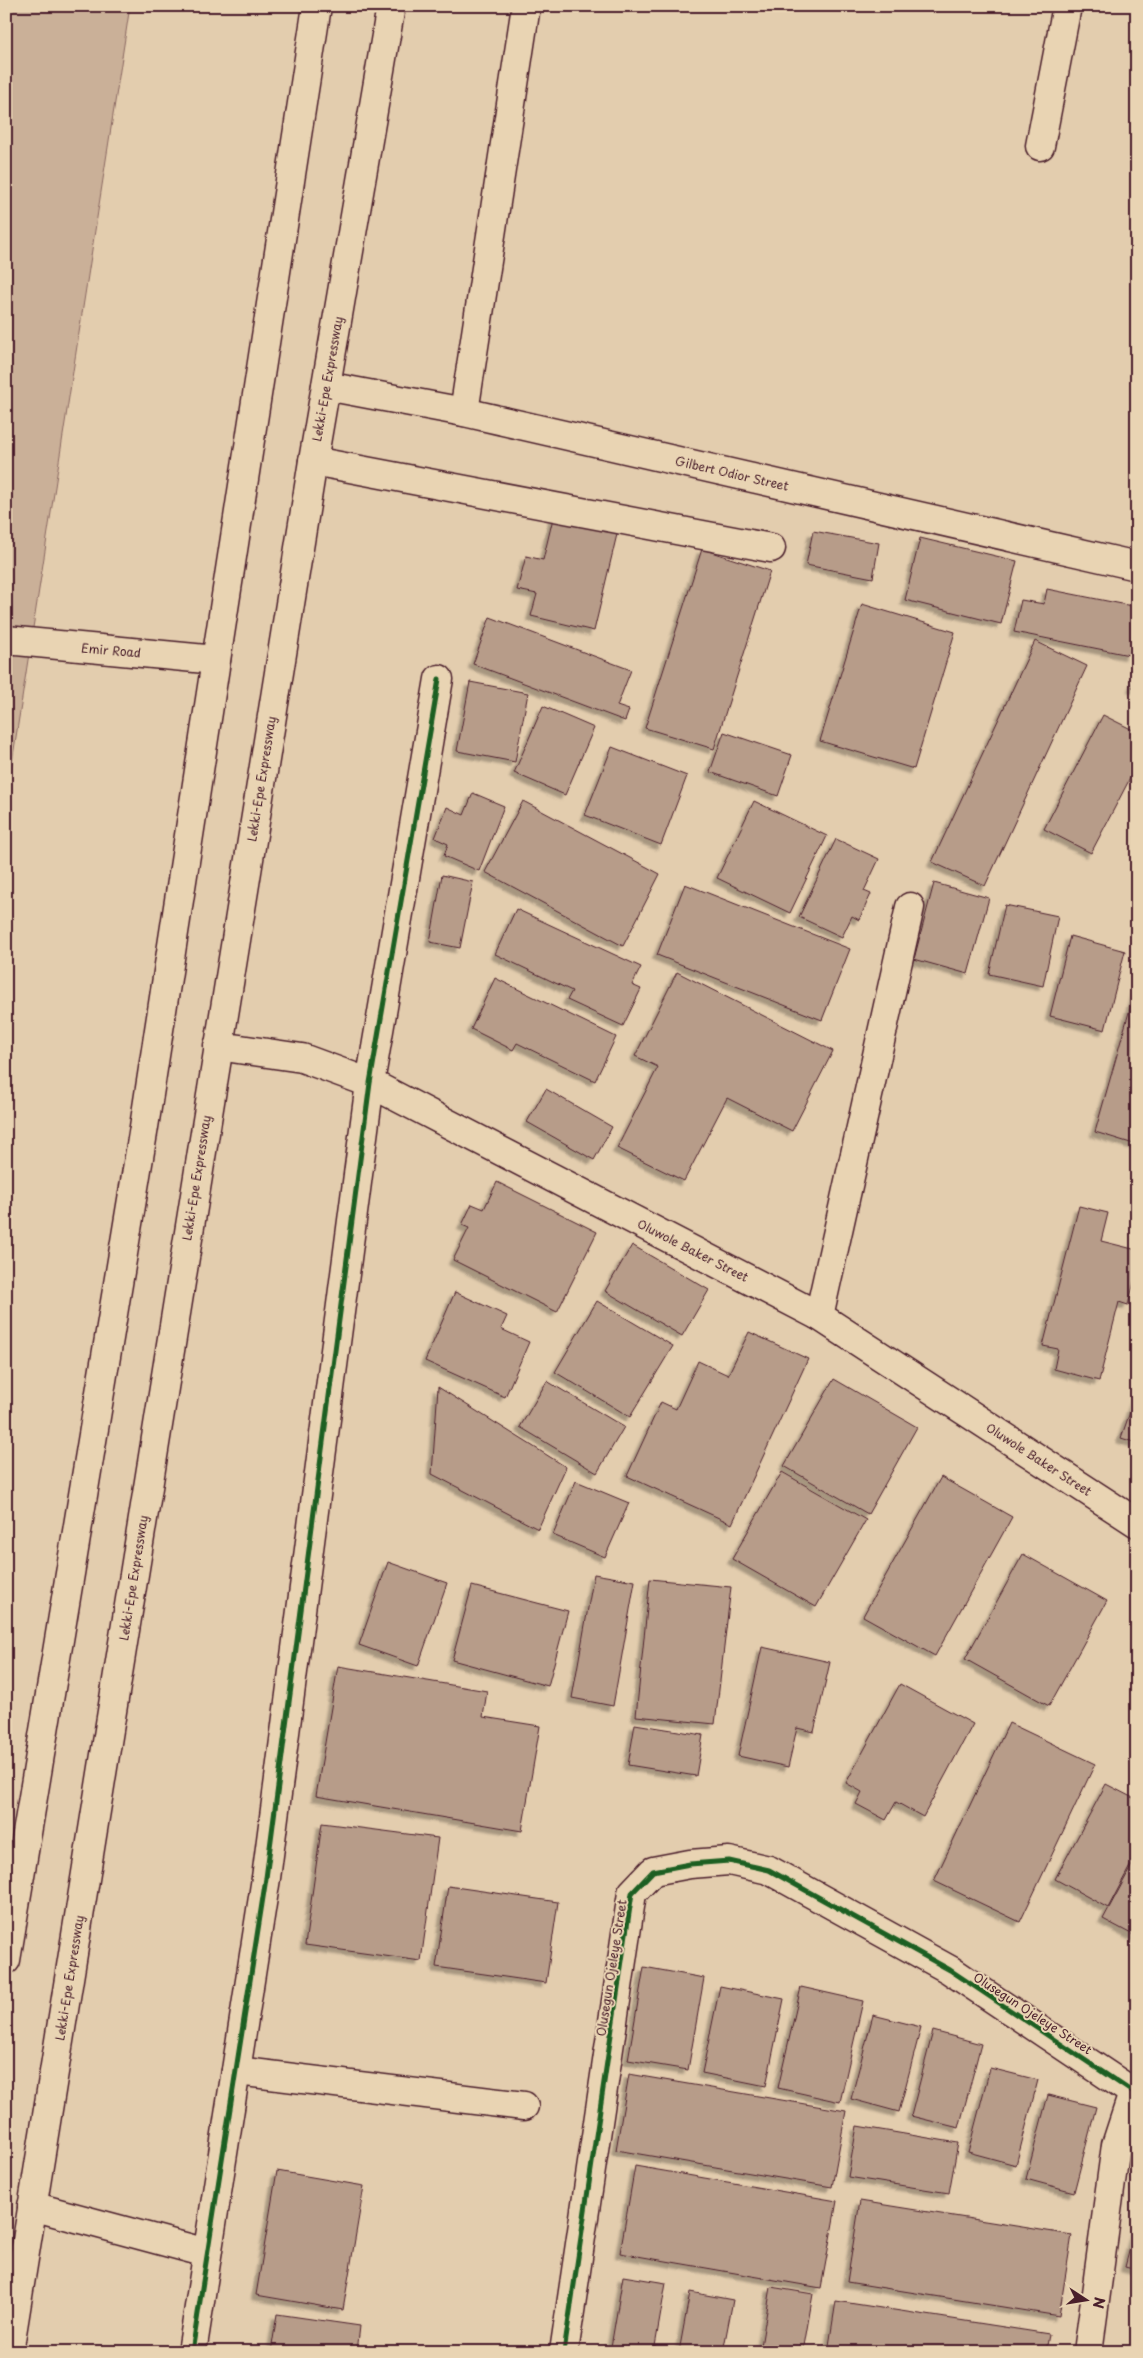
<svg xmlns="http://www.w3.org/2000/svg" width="1143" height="2358" font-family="'Playpen Sans',sans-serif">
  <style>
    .green { fill: #cab098; stroke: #8a6862 }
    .building { fill: #b79c89; stroke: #4a1f2b; filter: url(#shadow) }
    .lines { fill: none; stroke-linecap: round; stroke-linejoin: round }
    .minor-casing { stroke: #4a1f2b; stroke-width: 31 }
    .highway-casing { stroke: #4a1f2b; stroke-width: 31 }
    .minor { stroke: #e9d4b3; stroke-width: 28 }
    .highway { stroke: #e9d4b3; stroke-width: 28 }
    .cycleway-casing { stroke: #e9d4b3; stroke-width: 8 }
    .cycleway { stroke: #1b5e20; stroke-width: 5 }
    .labels { text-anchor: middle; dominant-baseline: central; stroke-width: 4; stroke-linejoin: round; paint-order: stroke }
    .street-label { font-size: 12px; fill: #4a1f2b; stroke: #e9d4b3 }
  </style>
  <defs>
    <filter id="shadow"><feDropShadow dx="-4.5" dy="4.5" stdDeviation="1" flood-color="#0004"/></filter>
  </defs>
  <rect width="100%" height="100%" fill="#e3cdae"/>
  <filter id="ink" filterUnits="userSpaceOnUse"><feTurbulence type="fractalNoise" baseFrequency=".02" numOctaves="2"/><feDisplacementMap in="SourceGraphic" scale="10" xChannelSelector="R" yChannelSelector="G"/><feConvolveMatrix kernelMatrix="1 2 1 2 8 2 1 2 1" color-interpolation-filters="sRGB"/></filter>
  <g filter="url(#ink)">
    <polygon class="green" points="6,6 130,6 6,801"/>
    <g class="building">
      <polygon points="554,514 618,530 594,631 531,616 537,594 517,590 526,556 543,560"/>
      <polygon points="813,531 879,543 873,578 806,565"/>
      <polygon points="920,538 1017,561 1001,624 905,600"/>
      <polygon points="702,549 770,571 714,749 645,728"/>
      <polygon points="1047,589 1137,607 1129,655 1014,632 1021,600 1044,604"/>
      <polygon points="862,604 955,632 914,769 820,741"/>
      <polygon points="490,617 631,670 617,706 629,710 625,721 473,664"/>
      <polygon points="1035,641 1087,666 985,886 932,862"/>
      <polygon points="1137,676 1137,689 1132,687"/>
      <polygon points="470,682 528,693 515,762 457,751"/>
      <polygon points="543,706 594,728 565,795 514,773"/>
      <polygon points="1103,715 1137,732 1137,765 1091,853 1044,829"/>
      <polygon points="724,732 792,755 778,796 710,772"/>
      <polygon points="612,747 687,776 661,845 585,815"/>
      <polygon points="473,793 504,806 479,871 444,856 448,844 435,838 447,807 464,815"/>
      <polygon points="523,801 660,874 623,946 485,872"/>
      <polygon points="754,801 827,836 790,913 717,878"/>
      <polygon points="836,839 879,859 864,891 871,894 859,920 852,916 842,937 799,917"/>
      <polygon points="442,875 473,882 460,948 430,942"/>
      <polygon points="934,883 989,898 968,974 914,959"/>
      <polygon points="685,884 850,949 822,1020 657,955"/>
      <polygon points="1005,905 1058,916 1043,986 989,974"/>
      <polygon points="516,909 641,967 632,985 641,989 623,1026 567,1000 572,991 495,954"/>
      <polygon points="1070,936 1125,951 1105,1030 1050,1016"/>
      <polygon points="677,972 833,1051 792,1131 727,1098 684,1181 617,1148 658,1067 635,1056"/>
      <polygon points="495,978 616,1037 595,1081 517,1043 513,1050 471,1029"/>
      <polygon points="1137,984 1137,1145 1095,1132"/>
      <polygon points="546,1089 612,1127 594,1160 527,1122"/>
      <polygon points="497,1182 597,1232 557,1312 453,1260 469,1228 462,1225 472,1204 484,1209"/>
      <polygon points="1079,1206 1108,1213 1101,1241 1137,1250 1137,1271 1128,1305 1119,1302 1099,1381 1054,1369 1058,1349 1043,1346"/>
      <polygon points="632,1245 709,1290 682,1336 605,1291"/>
      <polygon points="455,1292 507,1316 501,1329 529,1342 505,1397 425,1361"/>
      <polygon points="597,1301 673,1346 630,1417 555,1372"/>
      <polygon points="749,1332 808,1359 732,1524 627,1476 661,1402 676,1409 698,1361 728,1375"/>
      <polygon points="834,1379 917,1427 868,1514 784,1466"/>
      <polygon points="547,1381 624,1427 597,1473 520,1427"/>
      <polygon points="438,1387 566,1467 538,1529 432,1474"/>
      <polygon points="1137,1392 1137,1443 1121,1438"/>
      <polygon points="782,1472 866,1520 816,1607 732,1559"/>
      <polygon points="941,1477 1012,1517 935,1656 863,1616"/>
      <polygon points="576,1481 629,1503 605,1557 553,1535"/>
      <polygon points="1023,1554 1107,1601 1049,1706 965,1659"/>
      <polygon points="388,1562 447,1583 418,1666 359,1645"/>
      <polygon points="594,1574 635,1581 613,1706 572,1698"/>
      <polygon points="650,1579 731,1587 715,1724 636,1716"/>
      <polygon points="472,1586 568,1611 548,1686 452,1660"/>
      <polygon points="762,1647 830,1662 814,1732 797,1728 788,1767 738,1756"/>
      <polygon points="338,1666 487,1691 483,1717 540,1726 522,1831 316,1796"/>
      <polygon points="900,1684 973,1724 923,1817 896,1802 886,1820 856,1804 862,1792 846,1783"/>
      <polygon points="1009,1723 1095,1764 1020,1922 934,1881"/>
      <polygon points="635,1724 703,1735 696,1776 628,1765"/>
      <polygon points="1106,1784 1137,1800 1137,1853 1108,1908 1055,1879"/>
      <polygon points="322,1823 438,1838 421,1961 305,1945"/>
      <polygon points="1137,1856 1137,1937 1103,1919"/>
      <polygon points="448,1886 558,1902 546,1983 436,1967"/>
      <polygon points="644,1967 704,1978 688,2070 628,2060"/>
      <polygon points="720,1986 784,1999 766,2086 702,2073"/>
      <polygon points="801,1987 863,2001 840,2102 778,2088"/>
      <polygon points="873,2015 921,2027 899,2112 851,2099"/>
      <polygon points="933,2031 981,2044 959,2128 911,2116"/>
      <polygon points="990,2068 1038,2080 1016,2165 968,2152"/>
      <polygon points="629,2074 846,2111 832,2187 616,2150"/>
      <polygon points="1048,2095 1096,2107 1074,2192 1026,2179"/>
      <polygon points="857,2126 958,2143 949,2193 848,2177"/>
      <polygon points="635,2166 837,2201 821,2288 620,2253"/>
      <polygon points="277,2171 364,2186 343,2310 256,2295"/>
      <polygon points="860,2201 1072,2235 1059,2316 847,2282"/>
      <polygon points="1137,2221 1137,2270 1125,2267"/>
      <polygon points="623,2276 666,2283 654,2352 638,2352 611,2347"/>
      <polygon points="771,2287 813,2294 803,2352 760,2352"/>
      <polygon points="690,2292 733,2300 723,2352 679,2352"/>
      <polygon points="836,2301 1049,2334 1046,2352 828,2352"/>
      <polygon points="277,2314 360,2326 357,2352 271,2352"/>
    </g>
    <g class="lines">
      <defs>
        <g id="minor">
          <polyline points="1040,146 1067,6"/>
          <polyline points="326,386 464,412 1137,566"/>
          <polyline points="464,412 526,6"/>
          <polyline points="313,461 771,548"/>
          <polyline points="6,640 216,660"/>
          <polyline points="218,1046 302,1058 370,1083 819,1316 1137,1523"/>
          <polyline points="819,1316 910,907"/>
          <polyline points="236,2071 524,2106"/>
          <polyline points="32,2206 207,2253"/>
          <polyline points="192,2352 266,1878 370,1083 439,679"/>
          <polyline points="564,2352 632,1893 653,1871 690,1864 729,1861 769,1870 950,1970 1137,2095"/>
          <polyline points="1088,2352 1116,2145 1133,2093"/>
        </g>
        <g id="highway">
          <polyline points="6,1960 144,1127 317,6"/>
          <polyline points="9,2352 313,461 391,6"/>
        </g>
      </defs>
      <use href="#minor" class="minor-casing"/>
      <use href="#highway" class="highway-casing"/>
      <use href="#minor" class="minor"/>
      <use href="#highway" class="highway"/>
      <defs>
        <g id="cycleway">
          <polyline points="192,2352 266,1878 370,1083 439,679"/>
          <polyline points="564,2352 632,1893 653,1871 690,1864 729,1861 769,1870 950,1970 1137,2095"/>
        </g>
      </defs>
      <use href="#cycleway" class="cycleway-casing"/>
      <use href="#cycleway" class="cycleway"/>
    </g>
  </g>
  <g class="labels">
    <g class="street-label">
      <text transform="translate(327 379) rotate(-80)">Lekki-Epe Expressway</text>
      <text transform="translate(732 473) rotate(13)">Gilbert Odior Street</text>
      <text transform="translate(111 650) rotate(5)">Emir Road</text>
      <text transform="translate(261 779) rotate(-81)">Lekki-Epe Expressway</text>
      <text transform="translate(196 1178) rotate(-81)">Lekki-Epe Expressway</text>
      <text transform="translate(693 1250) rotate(27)">Oluwole Baker Street</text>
      <text transform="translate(1039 1459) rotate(33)">Oluwole Baker Street</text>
      <text transform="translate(133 1578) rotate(-81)">Lekki-Epe Expressway</text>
      <text transform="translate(611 1968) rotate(-81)">Olusegun Ojeleye Street</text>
      <text transform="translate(69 1978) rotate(-81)">Lekki-Epe Expressway</text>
      <text transform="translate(1033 2013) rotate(33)">Olusegun Ojeleye Street</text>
    </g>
  </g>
  <rect width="1143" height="2358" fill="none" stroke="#e9d4b3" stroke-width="25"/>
  <rect x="12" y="12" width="1118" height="2333" fill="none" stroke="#4a1f2b" stroke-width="2" filter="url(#ink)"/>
  <g transform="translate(1086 2300) rotate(102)" stroke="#e9d4b3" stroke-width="4" paint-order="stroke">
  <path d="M0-4L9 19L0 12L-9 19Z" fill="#4a1f2b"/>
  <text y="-8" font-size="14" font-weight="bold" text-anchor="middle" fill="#4a1f2b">N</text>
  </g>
</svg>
